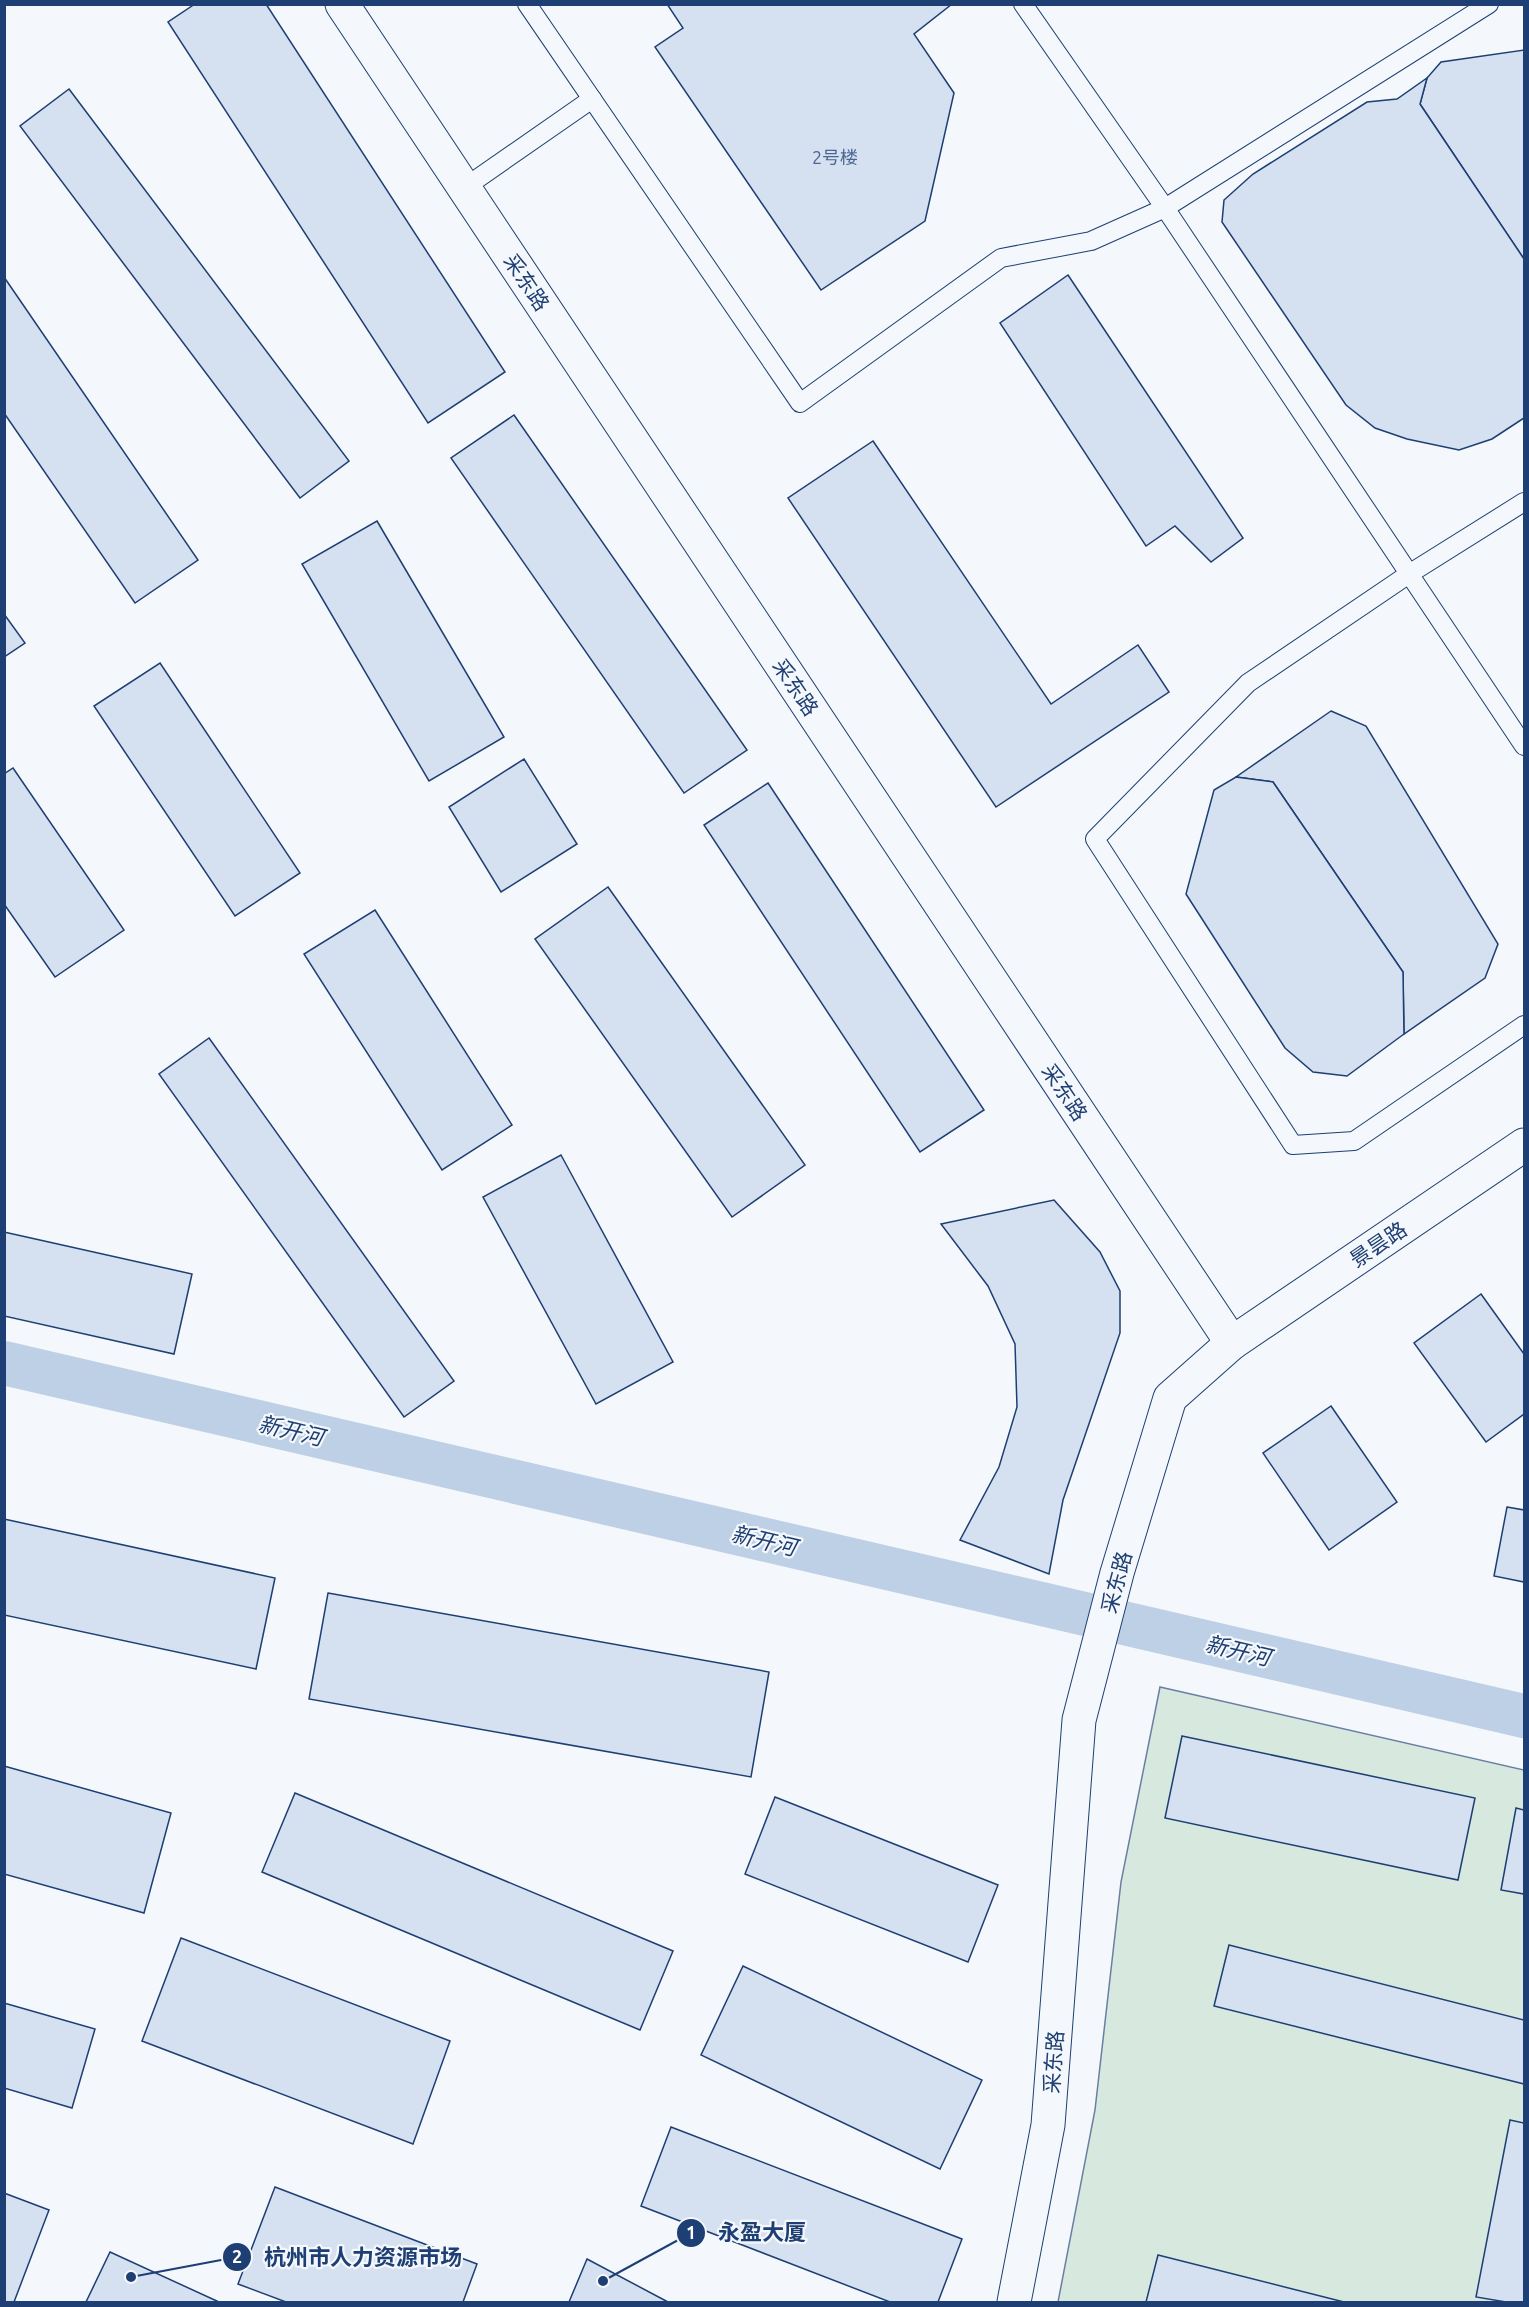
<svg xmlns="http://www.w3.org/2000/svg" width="1529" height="2307" font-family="Ubuntu,'Noto Sans SC',sans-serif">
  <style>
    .green { fill: #d7e8df; stroke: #687fa3; stroke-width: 1.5 }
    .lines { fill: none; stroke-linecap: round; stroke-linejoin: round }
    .canal { stroke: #bed0e5; stroke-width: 44 }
    .building { fill: #d5e0f0; stroke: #1d3f73; stroke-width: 1.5 }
    .service-casing { stroke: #1d3f73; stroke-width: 20 }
    .minor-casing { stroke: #1d3f73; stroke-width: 35 }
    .service { stroke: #f4f7fb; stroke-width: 18 }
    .minor { stroke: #f4f7fb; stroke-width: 33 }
    .labels { text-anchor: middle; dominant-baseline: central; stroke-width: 4.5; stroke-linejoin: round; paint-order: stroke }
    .number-label { font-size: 18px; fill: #4b6792 }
    .street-label { font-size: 21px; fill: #1d3f73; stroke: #f4f7fb }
    .water-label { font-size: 22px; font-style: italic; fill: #1d3f73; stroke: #f4f7fb }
    .leader { fill: none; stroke: #1d3f73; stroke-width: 2 }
    .callout-dot { fill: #1d3f73; stroke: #f4f7fb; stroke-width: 2 }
    .mark-label { font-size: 18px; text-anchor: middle; font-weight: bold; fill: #fff }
    .callout-label { font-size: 22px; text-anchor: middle; font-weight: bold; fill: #1d3f73; stroke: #f4f7fb; stroke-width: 4.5; stroke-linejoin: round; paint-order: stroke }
  </style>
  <rect width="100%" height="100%" fill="#f4f7fb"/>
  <polygon class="green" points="1160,1687 1524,1770 1524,2302 1058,2302 1095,2110 1121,1882"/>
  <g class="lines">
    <polyline class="canal" points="4,1363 1524,1716"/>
  </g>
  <g class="building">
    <polygon points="195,4 266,4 505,372 428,423 168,22"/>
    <polygon points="667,4 952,4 914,34 954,93 925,221 821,290 655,47 683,28"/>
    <polygon points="1524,50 1524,259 1420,104 1427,78 1441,62"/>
    <polygon points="1427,78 1420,104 1524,259 1524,418 1492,439 1459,450 1407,439 1375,428 1346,405 1222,222 1224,200 1253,174 1367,102 1397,99"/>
    <polygon points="69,89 349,461 300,498 20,126"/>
    <polygon points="1068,275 1243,538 1211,562 1175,526 1146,546 1000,323"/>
    <polygon points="4,277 198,560 135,603 4,413"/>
    <polygon points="514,415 747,750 684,793 451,458"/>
    <polygon points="873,441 1051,704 1138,645 1169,692 996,807 788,498"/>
    <polygon points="377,521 504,737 429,781 302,564"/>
    <polygon points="4,614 25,643 4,657"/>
    <polygon points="160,663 300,873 235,916 94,706"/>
    <polygon points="1331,711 1366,726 1498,944 1485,978 1404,1034 1403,972 1273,782 1236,777"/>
    <polygon points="524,759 577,844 501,892 449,807"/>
    <polygon points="13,768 124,930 55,977 4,904 4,774"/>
    <polygon points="1236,777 1273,782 1403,972 1404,1034 1347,1076 1313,1072 1285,1048 1186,894 1214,790"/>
    <polygon points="768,783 984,1110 920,1152 704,825"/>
    <polygon points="608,887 805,1165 732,1217 535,939"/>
    <polygon points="375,910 512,1125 442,1170 304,954"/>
    <polygon points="209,1038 454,1381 404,1417 159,1074"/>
    <polygon points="561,1155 673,1362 596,1404 483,1197"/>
    <polygon points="1054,1200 1100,1252 1120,1291 1120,1333 1063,1500 1049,1574 960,1540 999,1467 1017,1407 1015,1344 988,1286 941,1224"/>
    <polygon points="4,1232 192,1274 174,1354 4,1316"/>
    <polygon points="1481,1294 1524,1354 1524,1414 1486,1442 1414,1343"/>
    <polygon points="1331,1406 1397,1502 1329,1550 1263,1453"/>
    <polygon points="1507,1507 1524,1510 1524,1582 1494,1576"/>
    <polygon points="4,1519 275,1578 256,1669 4,1615"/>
    <polygon points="328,1593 769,1672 751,1777 309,1699"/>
    <polygon points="1182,1736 1475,1798 1458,1880 1165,1818"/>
    <polygon points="4,1766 171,1813 144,1913 4,1874"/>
    <polygon points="295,1793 673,1951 640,2030 262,1872"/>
    <polygon points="775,1797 998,1885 968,1962 745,1874"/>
    <polygon points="1516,1808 1524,1810 1524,1894 1501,1890"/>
    <polygon points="181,1938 450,2041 413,2144 142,2041"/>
    <polygon points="1229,1945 1524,2020 1524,2084 1214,2006"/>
    <polygon points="743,1966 982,2080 940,2169 701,2055"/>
    <polygon points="4,2003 95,2029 72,2108 4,2088"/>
    <polygon points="1510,2120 1524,2123 1524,2302 1506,2302 1476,2297"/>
    <polygon points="671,2127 962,2239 938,2302 890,2302 641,2206"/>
    <polygon points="275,2187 477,2264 463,2302 286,2302 238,2284"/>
    <polygon points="4,2193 49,2210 14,2302 4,2302"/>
    <polygon points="110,2252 219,2302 86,2302"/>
    <polygon points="1158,2255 1344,2302 1146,2302"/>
    <polygon points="587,2259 668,2302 569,2302"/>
  </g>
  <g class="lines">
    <defs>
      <g id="service">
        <polyline points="527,4 800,403 1001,258 1091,241 1165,208 1489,4"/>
        <polyline points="1023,4 1165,208 1524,746"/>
        <polyline points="464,188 592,99"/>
        <polyline points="1524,502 1409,574 1248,683 1095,839 1293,1145 1354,1141 1524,1025"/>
      </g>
      <g id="minor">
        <polyline points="342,4 1232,1343"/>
        <polyline points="1014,2302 1048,2125 1079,1720 1117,1573 1170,1398 1232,1343 1524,1145"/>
      </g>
    </defs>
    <use href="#service" class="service-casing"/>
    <use href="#minor" class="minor-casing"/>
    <use href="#service" class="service"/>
    <use href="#minor" class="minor"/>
  </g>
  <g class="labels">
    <g class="number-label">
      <text x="835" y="157">2号楼</text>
    </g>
    <g class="street-label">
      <text transform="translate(527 282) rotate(56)">采东路</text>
      <text transform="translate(796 687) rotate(56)">采东路</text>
      <text transform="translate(1065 1092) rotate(56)">采东路</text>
      <text transform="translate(1378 1244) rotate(-34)">景昙路</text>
      <text transform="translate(1116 1582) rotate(-75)">采东路</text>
      <text transform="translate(1053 2062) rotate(-86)">采东路</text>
    </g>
    <g class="water-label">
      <text transform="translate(291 1430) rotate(13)">新开河</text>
      <text transform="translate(764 1540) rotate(13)">新开河</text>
      <text transform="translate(1238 1650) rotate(13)">新开河</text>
    </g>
  </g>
  <path class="leader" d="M603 2281L691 2233M131 2277L237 2257"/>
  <g class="callout-dot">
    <circle cx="603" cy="2281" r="6"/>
    <circle cx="131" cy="2277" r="6"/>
    <circle cx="691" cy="2233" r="15"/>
    <circle cx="237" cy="2257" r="15"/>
  </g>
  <g class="mark-label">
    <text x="691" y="2239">1</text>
    <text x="237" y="2263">2</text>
  </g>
  <g class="callout-label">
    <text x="762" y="2240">永盈大厦</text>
    <text x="363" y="2265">杭州市人力资源市场</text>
  </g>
  <rect width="1529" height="2307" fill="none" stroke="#1d3f73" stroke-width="12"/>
</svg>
